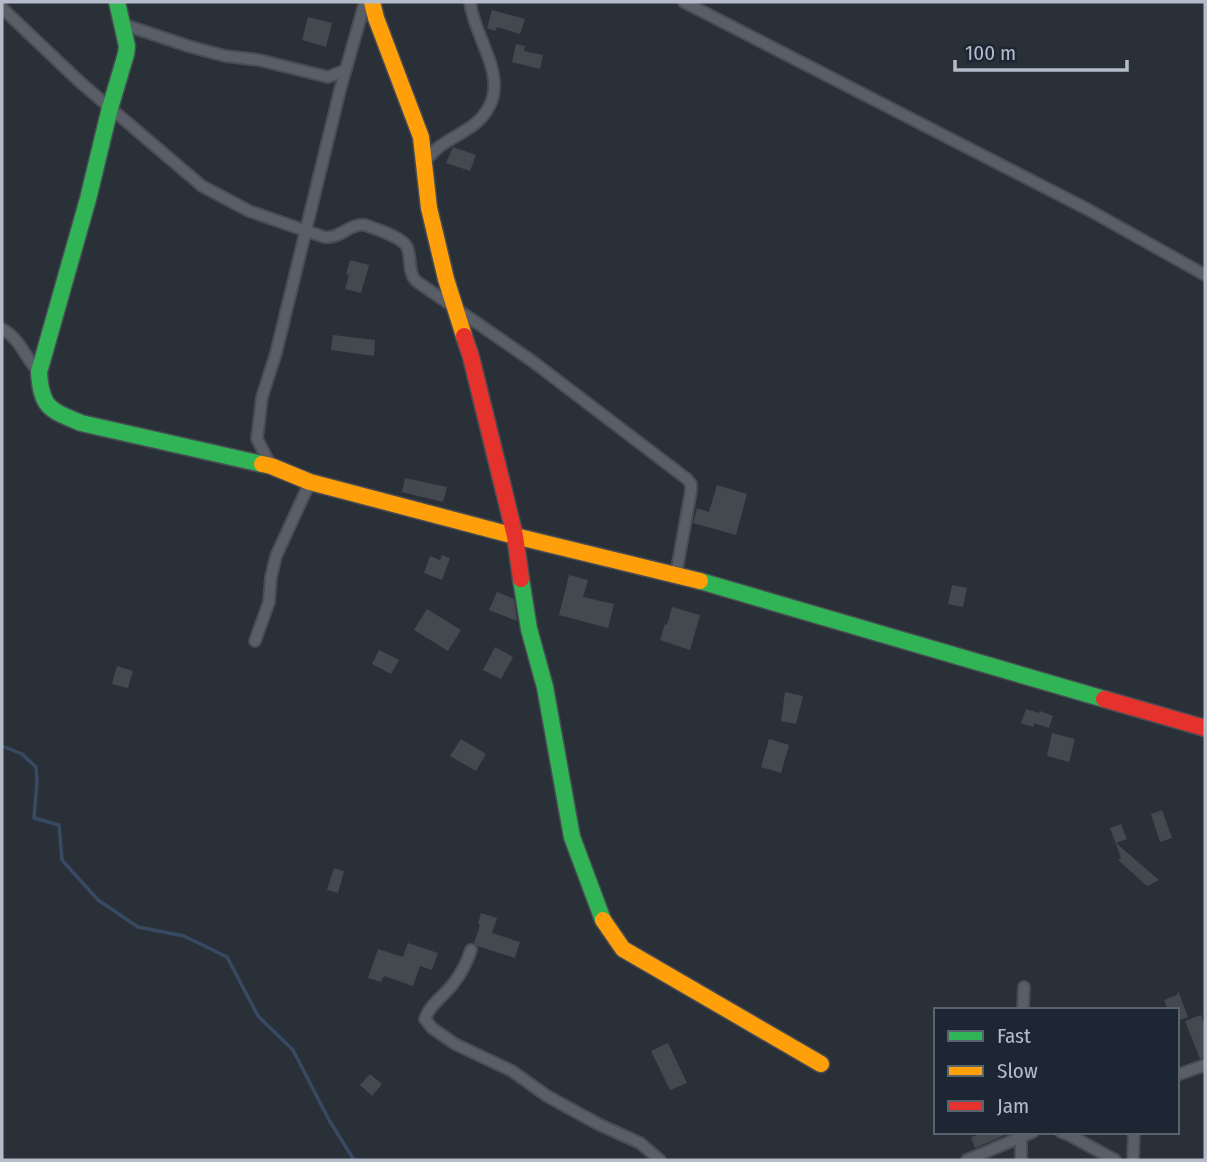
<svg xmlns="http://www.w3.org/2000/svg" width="1207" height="1162" font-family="'Fira Sans Condensed',sans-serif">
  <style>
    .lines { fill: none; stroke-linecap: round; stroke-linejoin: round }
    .stream { stroke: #384963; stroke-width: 3.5 }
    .building { fill: #444950 }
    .street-casing { stroke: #484c53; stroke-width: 14 }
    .fast-casing { stroke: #484c53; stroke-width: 19 }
    .slow-casing { stroke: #484c53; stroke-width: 19 }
    .jam-casing { stroke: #484c53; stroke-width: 19 }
    .street { stroke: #5a5e66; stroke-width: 10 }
    .fast { stroke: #30b455; stroke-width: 16 }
    .slow { stroke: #ff9f0a; stroke-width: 16 }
    .jam { stroke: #e5322d; stroke-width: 16 }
  </style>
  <rect width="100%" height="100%" fill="#2a3038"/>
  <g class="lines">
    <polyline class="stream" points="2,746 22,754 36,767 37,782 34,818 59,825 62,860 98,900 138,927 184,936 227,957 258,1016 293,1050 329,1120 354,1160"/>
  </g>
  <g class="building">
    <polygon points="492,10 525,19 520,34 497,27 495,31 487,28"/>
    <polygon points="308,17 332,23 326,47 302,40"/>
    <polygon points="516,44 525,46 524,51 543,55 540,69 512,62"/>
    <polygon points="453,147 476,155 470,171 446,163"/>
    <polygon points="350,260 369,265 361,293 345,289 349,275 346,274"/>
    <polygon points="333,335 375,340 374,356 331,350"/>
    <polygon points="405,478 447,487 443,502 402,492"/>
    <polygon points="717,485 747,494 736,535 693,523 697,508 709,512"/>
    <polygon points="442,555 450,558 442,580 424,573 430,556 440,560"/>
    <polygon points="569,575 588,580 583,597 614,604 608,628 559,615"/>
    <polygon points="952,585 967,588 963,607 948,604"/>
    <polygon points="497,592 514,599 517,621 489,610"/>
    <polygon points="672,607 700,615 690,650 660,640 665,624 667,625"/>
    <polygon points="427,609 461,630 448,651 414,630"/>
    <polygon points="495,647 513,657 501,679 483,670"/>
    <polygon points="379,650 399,660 391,674 372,664"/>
    <polygon points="117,666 133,671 128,688 112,684"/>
    <polygon points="785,692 803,696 796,724 781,721"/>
    <polygon points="1026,709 1039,713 1040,711 1053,716 1049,728 1034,723 1033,727 1021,723"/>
    <polygon points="1052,733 1075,739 1069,762 1047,756"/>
    <polygon points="461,739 486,754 476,771 450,756"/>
    <polygon points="769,739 789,745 781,773 761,767"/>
    <polygon points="1162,810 1172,838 1160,842 1151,814"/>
    <polygon points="1121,824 1127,839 1116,843 1159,880 1147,886 1118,860 1121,858 1110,828"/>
    <polygon points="334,868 344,871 338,893 327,890"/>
    <polygon points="481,913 497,918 492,933 520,942 515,958 477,946 474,943 480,925 478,924"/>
    <polygon points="408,943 438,953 432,970 420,966 413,986 384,976 381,982 368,978 378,949 403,957"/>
    <polygon points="1178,991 1188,1017 1177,1021 1177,1010 1168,1010 1164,1000 1177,995"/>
    <polygon points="1201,1015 1205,1027 1205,1057 1200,1059 1185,1021"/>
    <polygon points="668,1043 687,1083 670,1090 651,1051"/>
    <polygon points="370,1074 382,1084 372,1096 360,1085"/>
    <polygon points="985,1132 1012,1132 975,1148 971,1137"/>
  </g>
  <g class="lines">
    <defs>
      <g id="street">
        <polyline points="684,2 1089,210 1205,275"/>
        <path d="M2 8 81 83 202 186 249 211 324 237C341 239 349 223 365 225 376 229 402 237 407 247 412 258 407 271 416 281L532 361 687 479 691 484V491L676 574"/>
        <polyline points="122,24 188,46 225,56 259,60 328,77 346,70"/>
        <path d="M424 162C429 157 434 151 439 147 451 138 465 132 476 123 518 86 475 43 470 2"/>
        <path d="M2 329C20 338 25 358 39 372"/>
        <polyline points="271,466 257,439 262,397 276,353 340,90 365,2"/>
        <polyline points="255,641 269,602 271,577 276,556 310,482"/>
        <path d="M471 950C467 962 461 974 453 984 444 996 429 1005 425 1019L432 1028 455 1044 512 1071 547 1096 598 1124 640 1143 660 1160"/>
        <polyline points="1023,1010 1024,987"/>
        <polyline points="1177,1075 1205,1065"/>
        <polyline points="1061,1132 1069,1135 1115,1160"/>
        <polyline points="967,1160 1033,1132"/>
        <polyline points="1021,1160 1021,1132"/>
        <polyline points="1133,1160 1134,1132"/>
      </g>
      <g id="fast">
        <path d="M117 2 127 46 126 54 110 108 88 199 39 372C41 408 50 410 81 423L262 464"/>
        <polyline points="521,579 529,629 545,687 572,837 603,920"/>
        <polyline points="700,581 1104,699"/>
      </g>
      <g id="slow">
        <polyline points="372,2 376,18 421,137 429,208 446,279 464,336"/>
        <polyline points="262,464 271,466 310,482 515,536 700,581"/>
        <polyline points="603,920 623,949 821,1064"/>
      </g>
      <g id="jam">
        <polyline points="464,336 471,357 515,536 521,579"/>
        <polyline points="1104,699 1205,728"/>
      </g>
    </defs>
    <use href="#street" class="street-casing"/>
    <use href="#fast" class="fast-casing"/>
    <use href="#slow" class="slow-casing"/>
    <use href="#jam" class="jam-casing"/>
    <use href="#street" class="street"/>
    <use href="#fast" class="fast"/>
    <use href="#slow" class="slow"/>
    <use href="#jam" class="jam"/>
  </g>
  <rect width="1207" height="1162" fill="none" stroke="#b4bcc9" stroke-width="7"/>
  <rect x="934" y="1008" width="245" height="126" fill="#1d2633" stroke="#59626f" stroke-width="2"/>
  <rect x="948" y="1031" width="35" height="10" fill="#30b455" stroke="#59626f" stroke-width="2"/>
  <text x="997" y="1043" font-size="21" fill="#b4bcc9">Fast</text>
  <rect x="948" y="1066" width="35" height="10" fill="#ff9f0a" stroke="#59626f" stroke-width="2"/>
  <text x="997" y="1078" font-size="21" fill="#b4bcc9">Slow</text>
  <rect x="948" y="1101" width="35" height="10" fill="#e5322d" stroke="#59626f" stroke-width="2"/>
  <text x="997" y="1113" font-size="21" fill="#b4bcc9">Jam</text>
  <path d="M955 60v10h172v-10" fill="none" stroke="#b4bcc9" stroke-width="3.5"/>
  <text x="965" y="60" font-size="21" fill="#b4bcc9" stroke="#1d2633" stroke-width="5" paint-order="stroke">100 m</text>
</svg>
